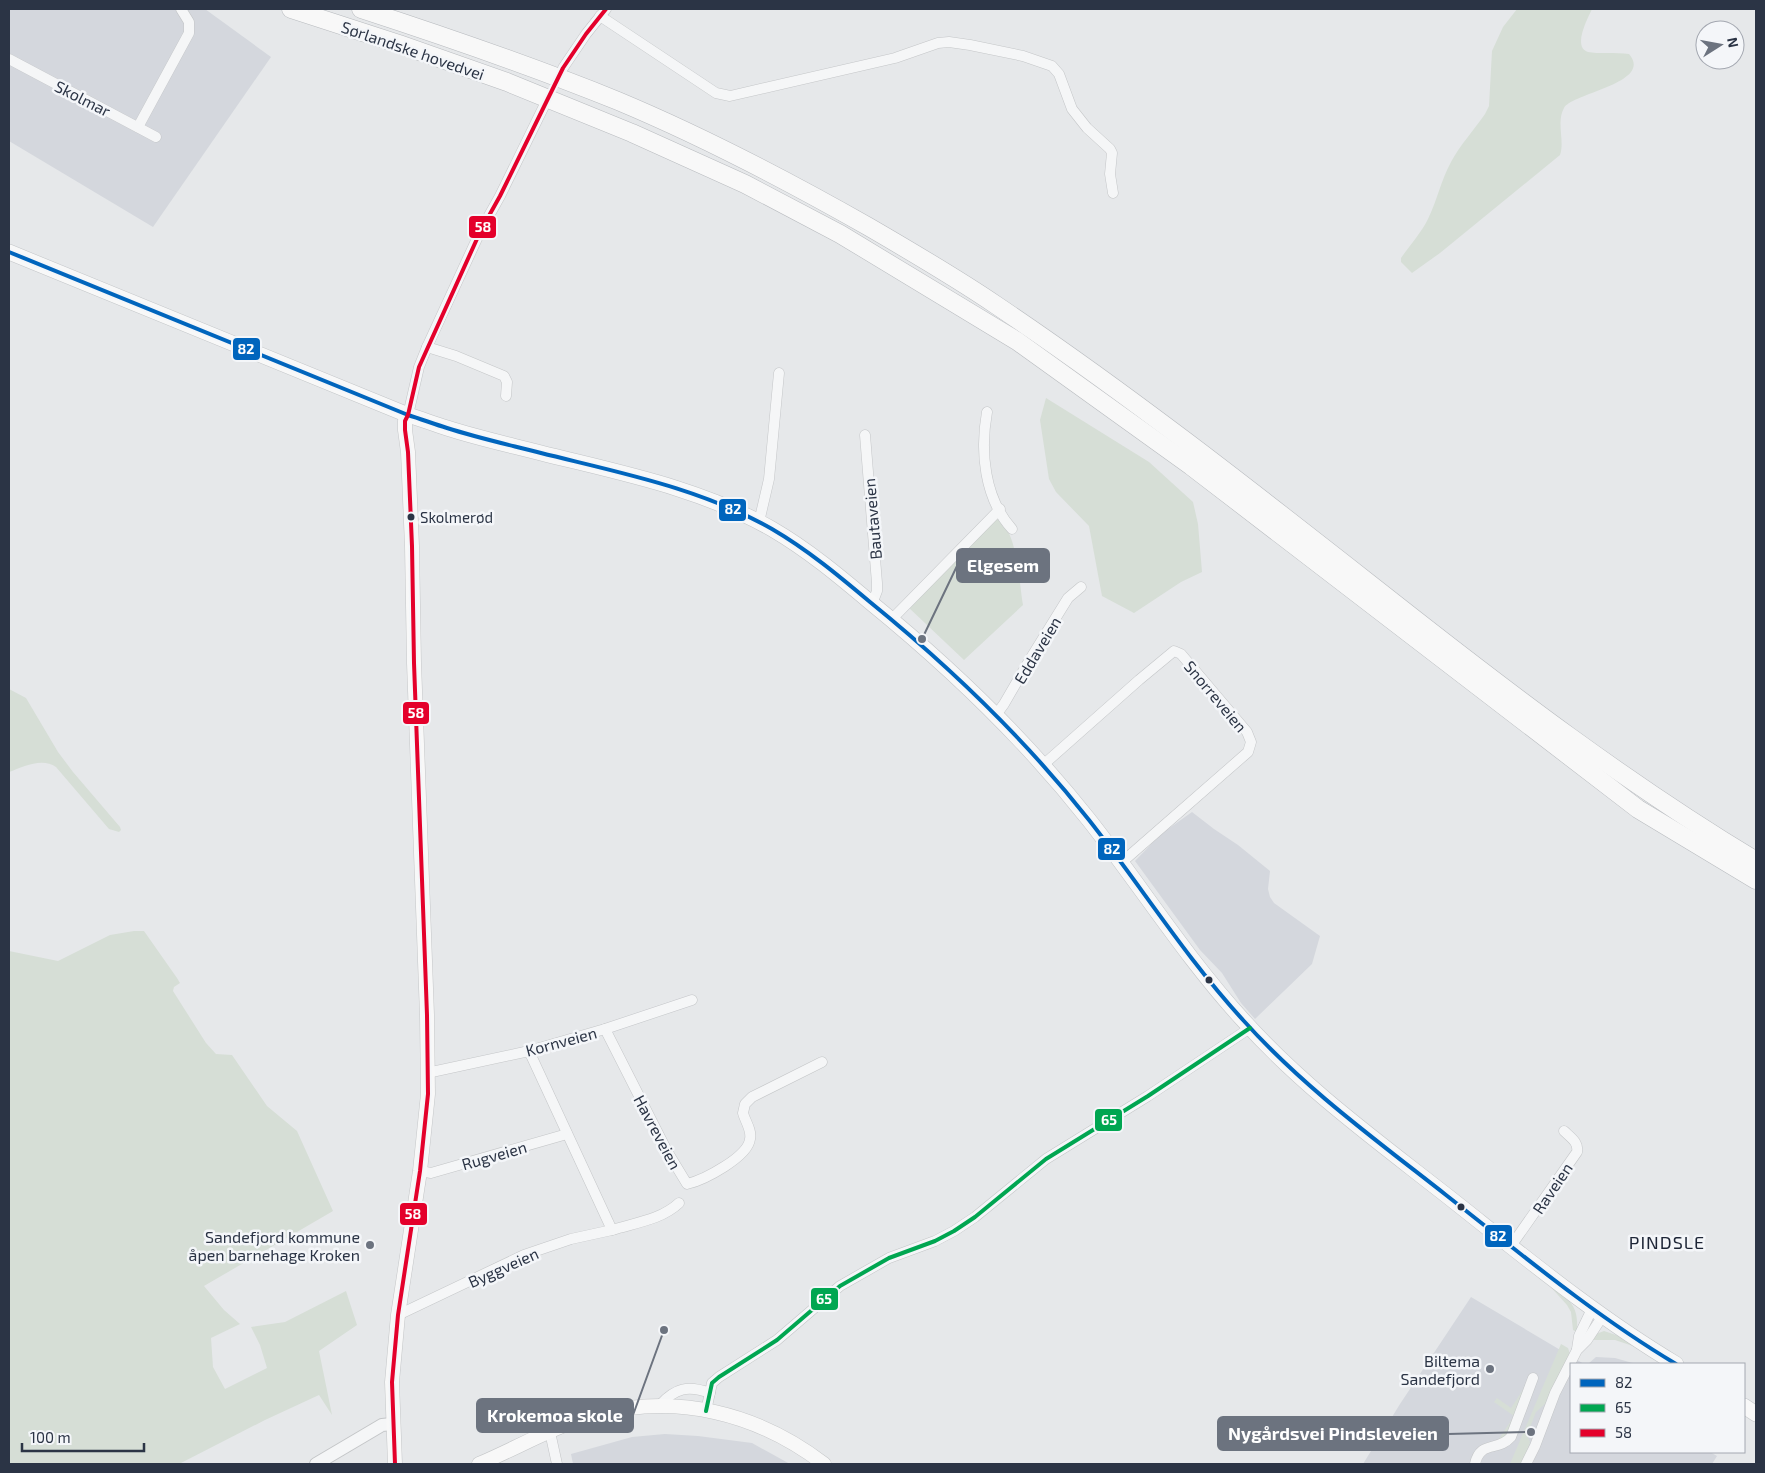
<svg xmlns="http://www.w3.org/2000/svg" width="1765" height="1473" font-family="'Exo 2',sans-serif">
  <style>
    .built { fill: #d4d7dd }
    .green { fill: #d6ded6 }
    .lines { fill: none; stroke-linecap: round; stroke-linejoin: round }
    .minor-casing { stroke: #c4c6c8; stroke-width: 11 }
    .tertiary-casing { stroke: #c4c6c8; stroke-width: 14 }
    .secondary-casing { stroke: #c4c6c8; stroke-width: 15 }
    .primary-casing { stroke: #c2c5c8; stroke-width: 16 }
    .motorway-casing { stroke: #b8bbbf; stroke-width: 19 }
    .minor { stroke: #f5f6f7; stroke-width: 10 }
    .tertiary { stroke: #f5f6f7; stroke-width: 12 }
    .secondary { stroke: #f8f8f8; stroke-width: 14 }
    .primary { stroke: #f8f8f8; stroke-width: 15 }
    .motorway { stroke: #f8f8f8; stroke-width: 18 }
    .bus-1-casing { stroke: #f4f6f9; stroke-width: 8 }
    .bus-2-casing { stroke: #f4f6f9; stroke-width: 8 }
    .bus-3-casing { stroke: #f4f6f9; stroke-width: 8 }
    .bus-1 { stroke: #0065bd; stroke-width: 4 }
    .bus-2 { stroke: #00a651; stroke-width: 4 }
    .bus-3 { stroke: #e4002b; stroke-width: 4 }
    .bus-dot { fill: #2b3445; stroke: #f4f6f9; stroke-width: 2 }
    .poi-dot { fill: #6c737f; stroke: #f4f6f9; stroke-width: 2 }
    .labels { text-anchor: middle; dominant-baseline: central; stroke-width: 5; stroke-linejoin: round; paint-order: stroke }
    .bus-label { font-size: 15px; fill: #2b3445; stroke: #f4f6f9; text-anchor: start }
    .street-label { font-size: 16px; fill: #2b3445; stroke: #f4f6f9 }
    .poi-label { font-size: 16px; fill: #2b3445; stroke: #f4f6f9; text-anchor: end }
    .neighbourhood-label { font-size: 18px; letter-spacing: 1px; fill: #1d2536; stroke: #f4f6f9 }
    .leader { fill: none; stroke: #6c737f; stroke-width: 2 }
    .callout-dot { fill: #6c737f; stroke: #f4f6f9; stroke-width: 2 }
    .callout { fill: #6c737f; stroke: #6c737f; stroke-width: 2 }
    .callout-label { font-size: 18px; text-anchor: middle; font-weight: bold; fill: #fff }
    .line-badge { stroke: #f4f6f9; stroke-width: 2 }
    .badge-label { font-size: 14px; text-anchor: middle; font-weight: bold; fill: #fff }
  </style>
  <rect width="100%" height="100%" fill="#e6e8ea"/>
  <g class="built">
    <polygon points="9,9 205,9 271,57 153,227 9,141"/>
    <polygon points="1192,812 1214,829 1238,845 1270,871 1268,889 1270,897 1274,903 1320,936 1312,964 1255,1019 1241,1003 1222,973 1200,950 1135,861 1161,834"/>
    <polygon points="1471,1297 1584,1364 1571,1364 1571,1452 1710,1452 1717,1456 1712,1464 1363,1464 1400,1404"/>
    <polygon points="1596,1357 1615,1358 1636,1364 1588,1364"/>
    <polygon points="665,1434 698,1436 752,1443 790,1464 573,1464 571,1454 632,1437"/>
  </g>
  <g class="green">
    <path d="M1517 9H1592C1588 18 1572 47 1588 52 1597 54 1617 52 1629 54 1654 83 1572 93 1564 108 1556 122 1565 141 1560 155L1440 253 1412 273 1401 262V258C1410 245 1421 233 1428 219 1437 201 1441 180 1451 162 1460 145 1474 130 1485 114L1489 106 1492 51 1503 27Z"/>
    <polygon points="1046,398 1149,462 1193,502 1198,524 1202,572 1181,582 1134,613 1102,596 1089,526 1056,492 1049,479 1040,420"/>
    <path d="M997 519C1018 530 1019 584 1023 605L964 660 907 606 991 522Z"/>
    <path d="M9 689 26 698 58 752 73 772 120 827 121 830 119 832 109 829 56 767C42 757 23 767 9 772Z"/>
    <polygon points="134,931 144,931 177,978 180,983 174,987 173,991 206,1043 216,1054 232,1055 267,1106 297,1131 333,1211 204,1286 224,1310 240,1324 211,1338 213,1367 225,1389 267,1368 260,1345 251,1327 285,1322 346,1291 357,1325 319,1351 332,1415 319,1395 265,1420 179,1464 9,1464 9,951 58,961 110,935"/>
    <path d="M1548 1284C1569 1299 1579 1304 1577 1332L1573 1330 1571 1312 1567 1305Z"/>
    <polygon points="1604,1331 1619,1336 1636,1347 1615,1340 1592,1340 1596,1334"/>
    <polygon points="1561,1344 1568,1348 1570,1354 1546,1403 1536,1412 1527,1435 1530,1442 1523,1464 1510,1464"/>
    <path d="M1526 1385 1527 1386C1522 1402 1514 1436 1499 1443L1497 1442 1514 1416 1494 1402 1497 1398 1511 1408Z"/>
  </g>
  <g class="lines">
    <defs>
      <g id="minor">
        <polyline points="600,16 716,93 730,96 895,58 938,43 949,42 970,45 1023,56 1052,66 1059,74 1072,109 1087,128 1110,149 1112,153 1110,174 1113,193"/>
        <polyline points="9,59 156,137"/>
        <polyline points="563,68 586,34 606,9"/>
        <polyline points="138,127 189,33 189,22 181,9"/>
        <polyline points="427,347 456,356 504,376 507,382 506,396"/>
        <path d="M987 412C980 451 984 498 1012 529"/>
        <polyline points="408,415 419,367 427,347 481,230 500,196 545,104"/>
        <polyline points="865,435 877,583 877,591 872,604"/>
        <polyline points="759,522 769,479 779,373"/>
        <polyline points="892,619 1000,509"/>
        <polyline points="996,715 1004,704 1029,661 1068,598 1081,587"/>
        <polyline points="1043,765 1139,680 1174,651 1181,654 1247,732 1251,742 1248,752 1121,863"/>
        <path d="M605 1029 667 1151 687 1184C704 1180 748 1157 750 1139 752 1130 745 1121 743 1113L745 1104 752 1097 822 1062"/>
        <path d="M529 1051 612 1230C634 1223 661 1220 679 1203"/>
        <polyline points="427,1073 529,1051 605,1029 692,1000"/>
        <polyline points="420,1171 431,1173 567,1134"/>
        <path d="M1511 1246 1577 1152C1579 1142 1570 1137 1564 1131"/>
        <polyline points="398,1315 524,1255 571,1239 612,1230"/>
        <polyline points="1577,1349 1579,1336 1592,1309"/>
        <path d="M660 1405C675 1388 688 1385 710 1393"/>
        <polyline points="706,1411 712,1383 719,1377 777,1340 840,1286 889,1258 935,1241 954,1231 975,1217 1046,1159 1148,1096 1250,1028"/>
        <polyline points="550,1432 557,1464"/>
        <path d="M1475 1464C1480 1440 1498 1452 1511 1437L1533 1378"/>
        <polyline points="1526,1464 1535,1446 1555,1393 1577,1350 1587,1340 1602,1317"/>
      </g>
      <polyline id="tertiary" points="316,1464 382,1425 392,1424"/>
      <g id="secondary">
        <polyline points="395,1464 392,1382 398,1315 420,1171 428,1094 427,1015 414,663 412,546 408,452 405,430 405,421 408,415"/>
        <path d="M479 1464C517 1448 554 1426 594 1415 677 1393 757 1413 824 1464"/>
      </g>
      <g id="primary">
        <path d="M9 252 408 415C421 419 434 424 447 428 478 438 510 445 541 453 621 473 700 488 772 529 808 550 839 576 870 602 950 667 1025 739 1089 820 1141 886 1186 958 1243 1020 1303 1087 1376 1140 1446 1195 1521 1254 1594 1315 1676 1364"/>
        <polyline points="1744,1406 1756,1414"/>
      </g>
      <g id="motorway">
        <polyline points="291,9 399,44 507,82 632,133 745,184 840,234 1017,341 1191,466 1638,809 1756,880"/>
        <path d="M361 9C447 37 534 67 618 101 704 137 788 181 869 227 912 252 955 277 996 305 1133 397 1263 500 1393 602 1510 694 1628 784 1756 861"/>
      </g>
    </defs>
    <use href="#minor" class="minor-casing"/>
    <use href="#tertiary" class="tertiary-casing"/>
    <use href="#secondary" class="secondary-casing"/>
    <use href="#primary" class="primary-casing"/>
    <use href="#motorway" class="motorway-casing"/>
    <use href="#minor" class="minor"/>
    <use href="#tertiary" class="tertiary"/>
    <use href="#secondary" class="secondary"/>
    <use href="#primary" class="primary"/>
    <use href="#motorway" class="motorway"/>
    <defs>
      <path id="bus-1" d="M9 252 408 415C421 419 434 424 447 428 478 438 510 445 541 453 621 473 700 488 772 529 808 550 839 576 870 602 950 667 1025 739 1089 820 1141 886 1186 958 1243 1020 1303 1087 1376 1140 1446 1195 1521 1254 1594 1315 1676 1364"/>
      <polyline id="bus-2" points="706,1411 712,1383 719,1377 777,1340 840,1286 889,1258 935,1241 954,1231 975,1217 1046,1159 1148,1096 1250,1028"/>
      <polyline id="bus-3" points="395,1464 392,1382 398,1315 420,1171 428,1094 427,1015 414,663 412,546 408,452 405,430 405,421 408,415 419,367 481,230 500,196 563,68 586,34 606,9"/>
    </defs>
    <use href="#bus-1" class="bus-1-casing"/>
    <use href="#bus-2" class="bus-2-casing"/>
    <use href="#bus-3" class="bus-3-casing"/>
    <use href="#bus-1" class="bus-1"/>
    <use href="#bus-2" class="bus-2"/>
    <use href="#bus-3" class="bus-3"/>
  </g>
  <g class="bus-dot">
    <circle cx="411" cy="517" r="4.5"/>
    <circle cx="1209" cy="980" r="4.5"/>
    <circle cx="1461" cy="1207" r="4.5"/>
  </g>
  <g class="poi-dot">
    <circle cx="370" cy="1245" r="5"/>
    <circle cx="1490" cy="1369" r="5"/>
  </g>
  <g class="labels">
    <g class="bus-label">
      <text x="420" y="517">Skolmerød</text>
    </g>
    <g class="street-label">
      <text transform="translate(413 50) rotate(19)">Sørlandske hovedvei</text>
      <text transform="translate(83 98) rotate(27)">Skolmar</text>
      <text transform="translate(872 519) rotate(-95)">Bautaveien</text>
      <text transform="translate(1037 650) rotate(-59)">Eddaveien</text>
      <text transform="translate(1216 696) rotate(50)">Snorreveien</text>
      <text transform="translate(561 1041) rotate(-15)">Kornveien</text>
      <text transform="translate(658 1132) rotate(62)">Havreveien</text>
      <text transform="translate(494 1155) rotate(-16)">Rugveien</text>
      <text transform="translate(1552 1188) rotate(-56)">Raveien</text>
      <text transform="translate(503 1267) rotate(-24)">Byggveien</text>
    </g>
    <g class="poi-label">
      <text x="360" y="1236">Sandefjord kommune<tspan x="360" dy="18">åpen barnehage Kroken</tspan></text>
      <text x="1480" y="1360">Biltema<tspan x="1480" dy="18">Sandefjord</tspan></text>
    </g>
    <g class="neighbourhood-label">
      <text x="1667" y="1242">PINDSLE</text>
    </g>
  </g>
  <path class="leader" d="M922 639L957 566M664 1330L633 1415M1531 1432L1448 1434"/>
  <g class="callout-dot">
    <circle cx="922" cy="639" r="5"/>
    <circle cx="664" cy="1330" r="5"/>
    <circle cx="1531" cy="1432" r="5"/>
  </g>
  <g class="callout">
    <rect x="957" y="549" width="92" height="33" rx="5"/>
    <rect x="477" y="1399" width="156" height="33" rx="5"/>
    <rect x="1218" y="1417" width="230" height="33" rx="5"/>
  </g>
  <g class="callout-label">
    <text x="1003" y="572">Elgesem</text>
    <text x="555" y="1422">Krokemoa skole</text>
    <text x="1333" y="1440">Nygårdsvei Pindsleveien</text>
  </g>
  <g class="line-badge">
    <rect x="468" y="215" width="29" height="24" rx="5" fill="#e4002b"/>
    <rect x="232" y="337" width="29" height="24" rx="5" fill="#0065bd"/>
    <rect x="718" y="498" width="29" height="24" rx="5" fill="#0065bd"/>
    <rect x="402" y="701" width="28" height="24" rx="5" fill="#e4002b"/>
    <rect x="1097" y="837" width="29" height="24" rx="5" fill="#0065bd"/>
    <rect x="1094" y="1108" width="29" height="24" rx="5" fill="#00a651"/>
    <rect x="399" y="1202" width="29" height="24" rx="5" fill="#e4002b"/>
    <rect x="1484" y="1224" width="29" height="24" rx="5" fill="#0065bd"/>
    <rect x="810" y="1287" width="29" height="24" rx="5" fill="#00a651"/>
  </g>
  <g class="badge-label">
    <text x="483" y="232">58</text>
    <text x="246" y="354">82</text>
    <text x="733" y="514">82</text>
    <text x="416" y="718">58</text>
    <text x="1112" y="854">82</text>
    <text x="1109" y="1125">65</text>
    <text x="413" y="1219">58</text>
    <text x="1498" y="1241">82</text>
    <text x="824" y="1304">65</text>
  </g>
  <rect width="1765" height="1473" fill="none" stroke="#2b3445" stroke-width="20"/>
  <rect x="1570" y="1363" width="175" height="90" fill="#f4f6f9" stroke="#a4a8b1"/>
  <rect x="1580" y="1379" width="25" height="8" fill="#0065bd" stroke="#a4a8b1"/>
  <text x="1615" y="1388" font-size="15" fill="#2b3445">82</text>
  <rect x="1580" y="1404" width="25" height="8" fill="#00a651" stroke="#a4a8b1"/>
  <text x="1615" y="1413" font-size="15" fill="#2b3445">65</text>
  <rect x="1580" y="1429" width="25" height="8" fill="#e4002b" stroke="#a4a8b1"/>
  <text x="1615" y="1438" font-size="15" fill="#2b3445">58</text>
  <g transform="translate(1720 45) rotate(79)"><circle r="24" fill="#f4f6f9" stroke="#a4a8b1"/>
  <path d="M0-4L9 19L0 12L-9 19Z" fill="#6c737f"/>
  <text y="-8" font-size="14" font-weight="bold" text-anchor="middle" fill="#2b3445">N</text>
  </g>
  <path d="M22 1443v8h122v-8" fill="none" stroke="#2b3445" stroke-width="2.5"/>
  <text x="30" y="1443" font-size="15" fill="#2b3445" stroke="#f4f6f9" stroke-width="4" paint-order="stroke">100 m</text>
</svg>
